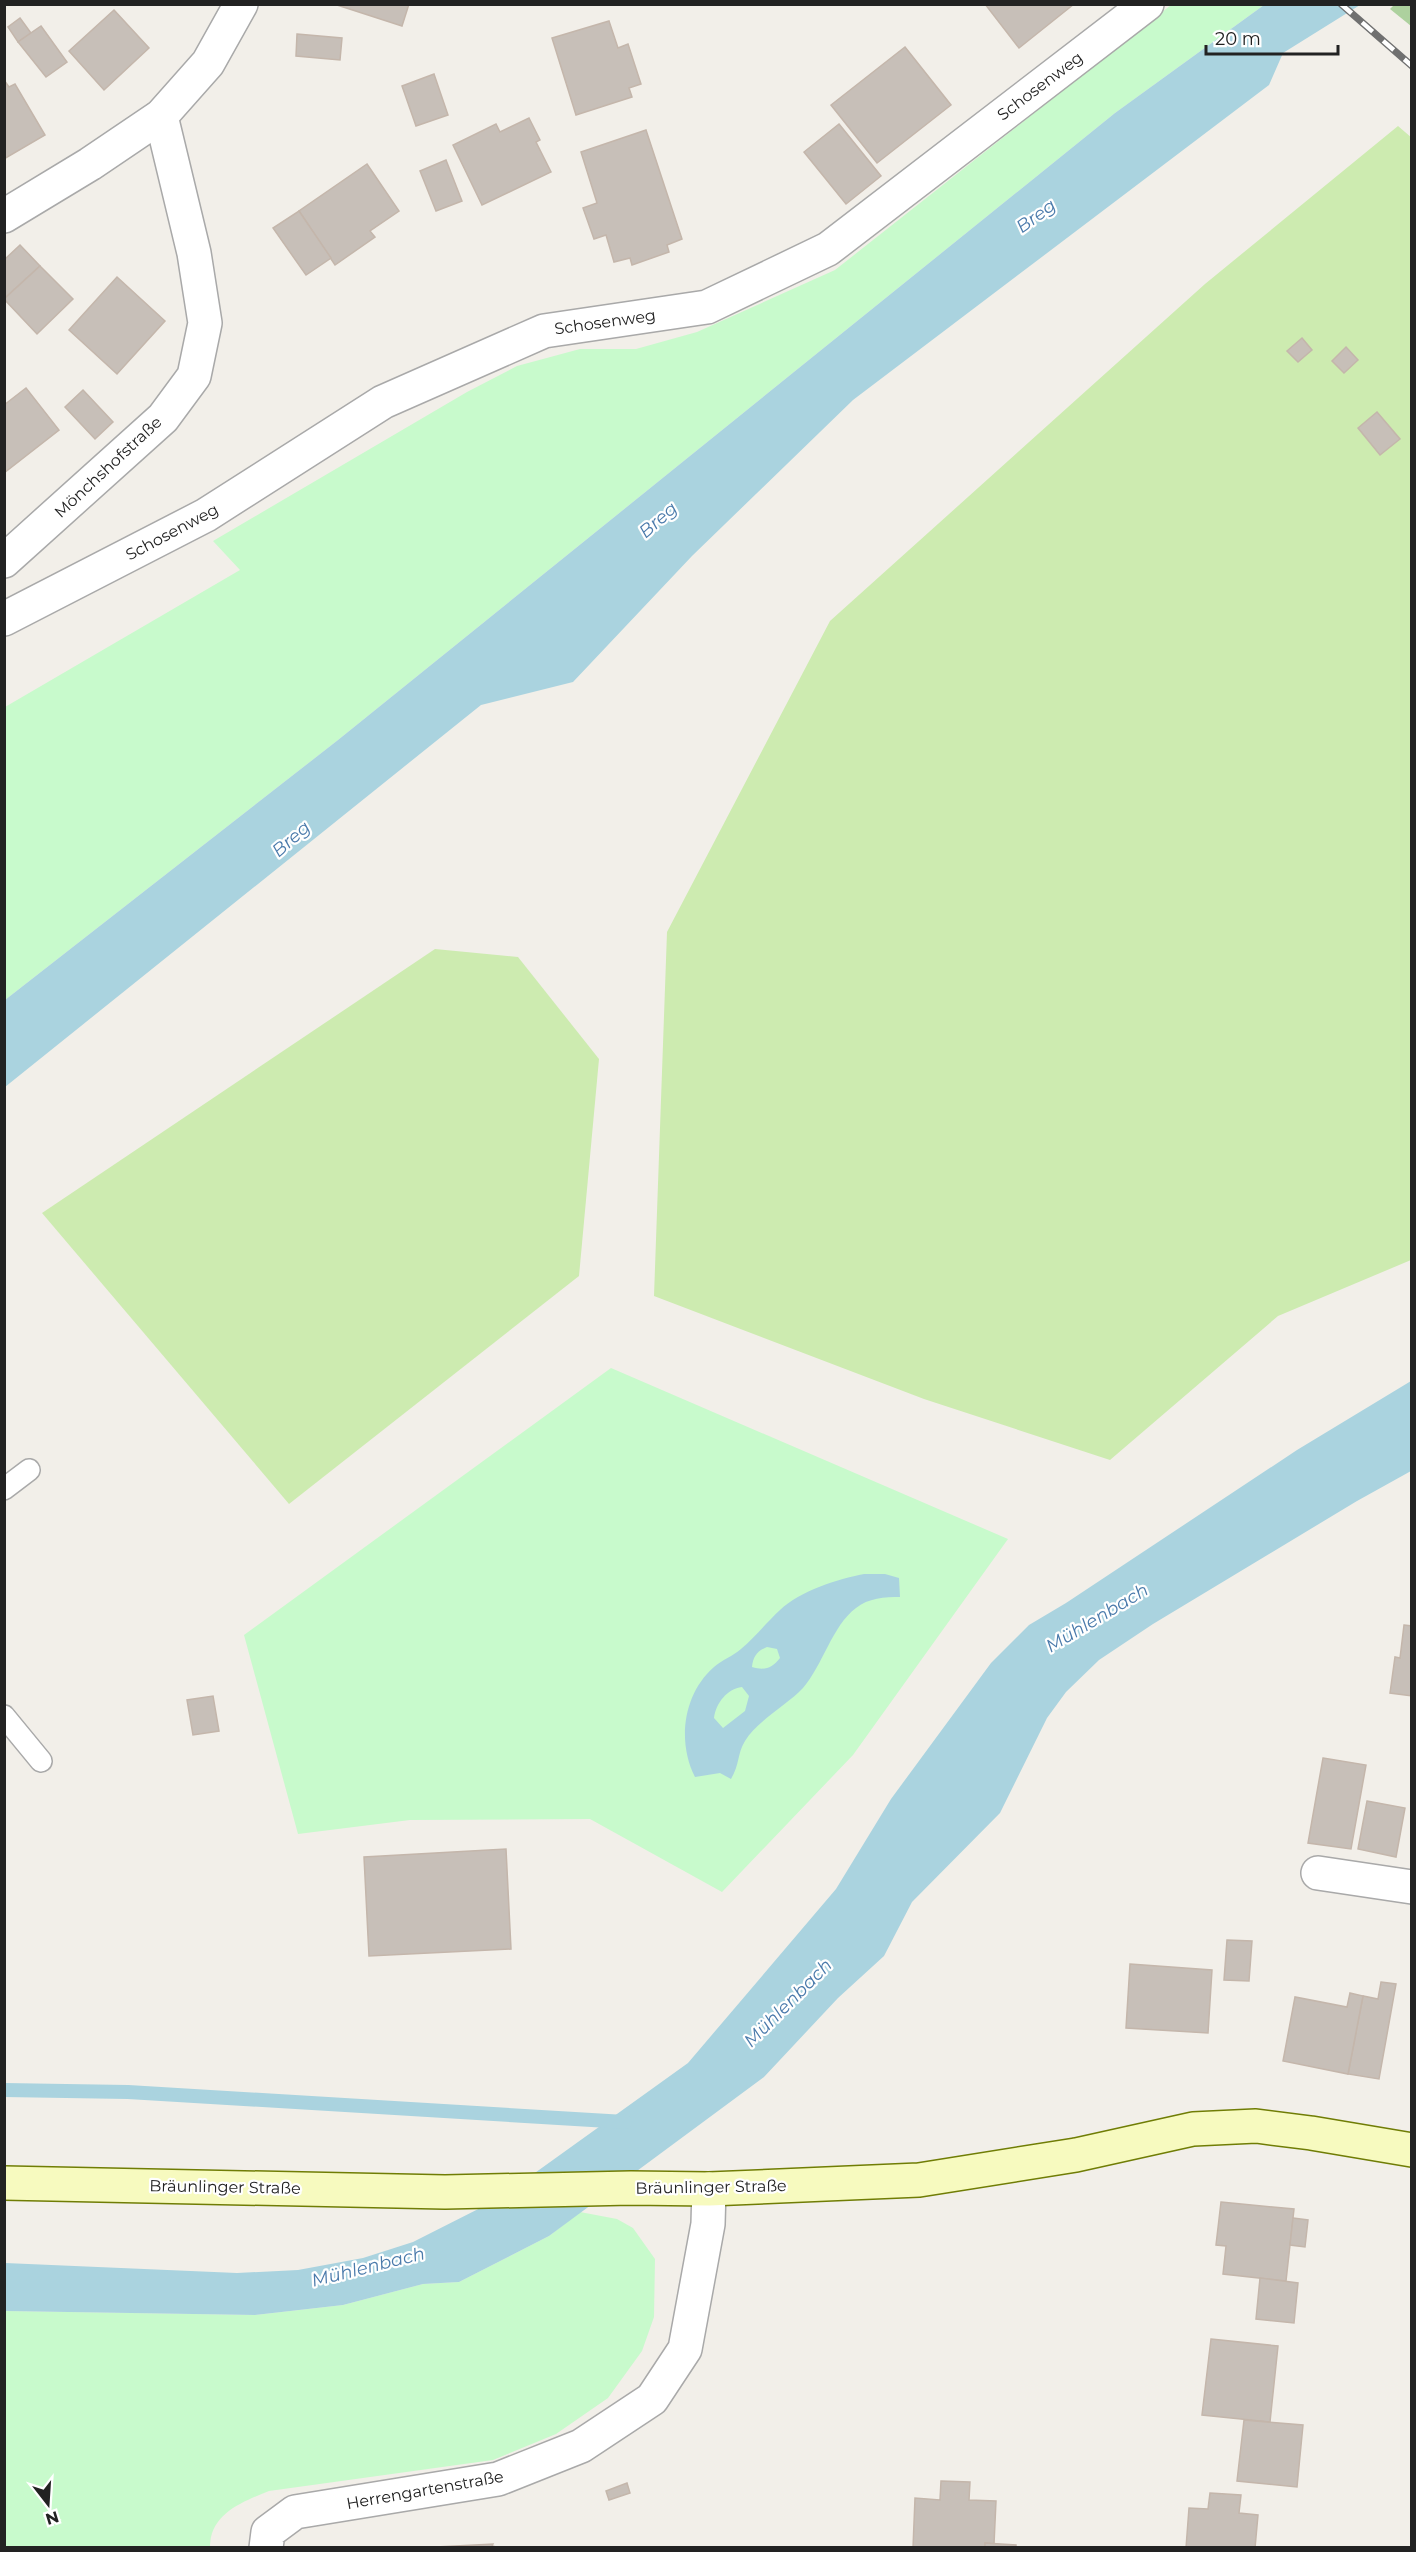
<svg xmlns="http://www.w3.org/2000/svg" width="1416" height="2552" font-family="Montserrat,sans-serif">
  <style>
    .grass { fill: #cdebb0 }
    .forest { fill: #add19e }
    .park { fill: #c8facc }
    .water { fill: #aad3df; fill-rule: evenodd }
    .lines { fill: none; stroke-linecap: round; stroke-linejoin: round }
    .stream { stroke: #aad3df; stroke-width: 14 }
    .building { fill: #c7bfb8; stroke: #c4b6ab; stroke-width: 1.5 }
    .lane-casing { stroke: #a9a9a9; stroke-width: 24 }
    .street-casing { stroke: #a9a9a9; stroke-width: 36 }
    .secondary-casing { stroke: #707d05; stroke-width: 36 }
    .lane { stroke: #fff; stroke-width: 21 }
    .street { stroke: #fff; stroke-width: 33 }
    .secondary { stroke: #f7fabf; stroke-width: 33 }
    .rail-casing { stroke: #707070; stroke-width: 7 }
    .rail { stroke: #fff; stroke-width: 4.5; stroke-dasharray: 14; stroke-linecap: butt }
    .labels { text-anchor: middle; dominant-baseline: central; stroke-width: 4.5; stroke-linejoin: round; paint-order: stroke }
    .street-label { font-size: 16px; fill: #222; stroke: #fff }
    .water-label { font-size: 18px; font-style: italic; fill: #4a7aab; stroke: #fff }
  </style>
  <rect width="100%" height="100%" fill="#f2efe9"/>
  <g class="grass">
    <polygon points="1398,126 1412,138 1411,1260 1278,1316 1110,1460 924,1399 654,1296 667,932 830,621 1205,284"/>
    <polygon points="435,949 518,957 599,1059 579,1276 289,1504 42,1213"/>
  </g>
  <polygon class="forest" points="1394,5 1411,5 1411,26 1390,9"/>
  <g class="park">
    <polygon points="1171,5 1264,5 1115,113 338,740 5,1000 5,707 240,570 213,541 467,392 517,366 580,349 636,349 697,332 835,270"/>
    <polygon points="611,1368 1008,1539 853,1755 722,1892 590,1819 410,1820 298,1834 244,1635"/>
    <path d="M580 2212 617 2219 633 2228 655 2259 654 2317 642 2351 608 2398 556 2434 493 2460 269 2491C242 2502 210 2514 210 2547L5 2548V2311L255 2315 343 2305 423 2284 459 2282 549 2236Z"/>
  </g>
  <g class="water">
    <polygon points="1264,5 1360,5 1283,53 1269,85 853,400 692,556 573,682 481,705 5,1087 5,1000 338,740 1115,113"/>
    <polygon points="1411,1381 1411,1471 1357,1501 1153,1624 1099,1660 1066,1692 1047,1718 1000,1813 912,1902 884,1956 838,1998 764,2077 549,2236 459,2282 423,2284 343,2305 255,2315 5,2311 5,2263 237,2273 298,2270 363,2258 413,2242 500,2198 688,2063 836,1889 891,1799 991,1663 1029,1625 1066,1603 1297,1450"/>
    <path d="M864 1574H885L899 1578 900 1597C885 1597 868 1598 856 1608 832 1626 823 1665 803 1688 787 1705 757 1721 745 1741 737 1754 740 1764 731 1779L720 1773 695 1777C677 1742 683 1694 714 1667 722 1660 733 1656 741 1649 755 1637 767 1622 780 1610 800 1591 838 1579 864 1574ZM767 1647 777 1649 780 1658C772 1668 765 1671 752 1667 753 1657 757 1651 767 1647ZM742 1687 749 1696 745 1711 723 1728 714 1718C716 1703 727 1689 742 1687Z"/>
  </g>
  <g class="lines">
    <polyline class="stream" points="4,2090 128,2092 625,2122"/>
  </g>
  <g class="building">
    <polygon points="334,4 409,4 402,26"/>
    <polygon points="985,4 1074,4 1019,48"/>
    <polygon points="114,10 149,48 104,90 69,51"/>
    <polygon points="20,18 31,33 18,42 8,27"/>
    <polygon points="609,21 618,48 628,44 641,84 629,88 632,97 576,115 552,38"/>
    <polygon points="41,26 67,62 46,77 18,42"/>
    <polygon points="297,34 342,38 340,60 296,56"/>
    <polygon points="905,47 951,105 877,163 831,105"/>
    <polygon points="434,74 448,115 416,126 402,86"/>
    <polygon points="4,80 9,87 15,84 45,135 4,159"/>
    <polygon points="529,118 540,140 536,142 551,172 482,205 453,145 496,124 500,132"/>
    <polygon points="839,124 881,176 846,204 804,152"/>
    <polygon points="646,130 682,239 667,245 669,252 632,265 630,258 614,262 606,235 594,239 583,208 597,203 581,152"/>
    <polygon points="446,160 462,201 436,211 420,171"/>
    <polygon points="367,164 399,211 370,231 375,237 335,265 299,211"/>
    <polygon points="299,211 331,258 306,275 273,228"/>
    <polygon points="20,245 40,266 4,299 4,260"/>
    <polygon points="40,266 73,299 37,334 4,299"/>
    <polygon points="117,277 165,321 117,374 69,330"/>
    <polygon points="1302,338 1312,350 1298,362 1287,351"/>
    <polygon points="1346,347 1358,360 1344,373 1332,361"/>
    <polygon points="26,388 59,430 4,473 4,405"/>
    <polygon points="83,390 113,422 95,439 65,407"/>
    <polygon points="1377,412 1400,439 1380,455 1358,428"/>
    <polygon points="1404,1625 1412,1626 1412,1696 1390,1693 1395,1657 1400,1658"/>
    <polygon points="213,1696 219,1731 193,1735 187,1700"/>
    <polygon points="1323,1758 1366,1765 1351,1849 1308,1843"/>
    <polygon points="1367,1801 1405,1808 1396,1857 1358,1849"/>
    <polygon points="506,1849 511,1949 369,1956 364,1857"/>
    <polygon points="1227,1940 1252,1941 1249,1981 1224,1980"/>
    <polygon points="1130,1964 1212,1970 1208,2033 1126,2028"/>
    <polygon points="1381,1982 1396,1984 1379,2079 1348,2074 1363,1996 1378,1999"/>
    <polygon points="1350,1993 1363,1996 1348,2074 1283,2061 1295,1997 1347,2007"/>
    <polygon points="1221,2202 1294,2209 1286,2281 1223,2274 1226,2246 1216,2245"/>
    <polygon points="1293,2218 1308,2220 1305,2247 1290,2245"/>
    <polygon points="1260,2278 1298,2283 1294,2323 1256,2319"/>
    <polygon points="1211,2339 1278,2346 1270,2422 1202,2415"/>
    <polygon points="1244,2420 1303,2425 1297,2487 1237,2481"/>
    <polygon points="941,2481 970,2482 969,2500 996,2501 994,2544 985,2543 985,2548 913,2548 915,2498 940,2500"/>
    <polygon points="627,2483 630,2493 609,2500 606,2491"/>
    <polygon points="1210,2493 1241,2495 1239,2513 1258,2515 1255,2548 1186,2548 1189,2508 1208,2509"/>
    <polygon points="985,2543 1016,2545 1016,2548 985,2548"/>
    <polygon points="493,2544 492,2546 500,2548 416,2548"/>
  </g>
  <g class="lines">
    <defs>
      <g id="lane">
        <polyline points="4,1489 29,1470"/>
        <polyline points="4,1716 41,1761"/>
      </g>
      <g id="street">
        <polyline points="4,216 90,164 161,116 208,63 241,4"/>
        <polyline points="4,561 163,418 194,376 205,323 194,253 161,116"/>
        <polyline points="4,619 206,515 383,402 544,331 707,307 828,249 1147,4"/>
        <polyline points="1318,1873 1412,1887"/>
        <polyline points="266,2548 268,2532 295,2512 498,2479 581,2446 652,2399 685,2349 708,2224 709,2189"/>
      </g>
      <polyline id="secondary" points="4,2183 445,2192 631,2188 709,2189 919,2180 1076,2155 1193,2129 1256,2126 1311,2133 1412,2150"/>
    </defs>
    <use href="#lane" class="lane-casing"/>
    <use href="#street" class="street-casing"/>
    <use href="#secondary" class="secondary-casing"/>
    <use href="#lane" class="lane"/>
    <use href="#street" class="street"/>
    <use href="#secondary" class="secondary"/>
    <defs>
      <polyline id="rail" points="1341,4 1412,66"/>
    </defs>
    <use href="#rail" class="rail-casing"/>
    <use href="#rail" class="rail"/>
  </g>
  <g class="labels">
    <g class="street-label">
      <text transform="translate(1040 86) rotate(-37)">Schosenweg</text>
      <text transform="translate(605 322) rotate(-8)">Schosenweg</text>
      <text transform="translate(108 467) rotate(-43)">Mönchshofstraße</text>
      <text transform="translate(172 532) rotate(-28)">Schosenweg</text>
      <text transform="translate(225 2187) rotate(1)">Bräunlinger Straße</text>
      <text transform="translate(711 2187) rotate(-1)">Bräunlinger Straße</text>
      <text transform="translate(425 2490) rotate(-10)">Herrengartenstraße</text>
    </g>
    <g class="water-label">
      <text transform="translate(1036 216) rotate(-36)">Breg</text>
      <text transform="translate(658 520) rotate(-41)">Breg</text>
      <text transform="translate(291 839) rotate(-41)">Breg</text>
      <text transform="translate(1097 1618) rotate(-31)">Mühlenbach</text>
      <text transform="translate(788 2003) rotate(-45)">Mühlenbach</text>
      <text transform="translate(368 2267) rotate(-14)">Mühlenbach</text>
    </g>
  </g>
  <rect width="1416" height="2552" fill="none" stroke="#222222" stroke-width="12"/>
  <g transform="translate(48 2504) rotate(163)" stroke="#ffffff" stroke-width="4.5" paint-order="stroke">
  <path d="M0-4.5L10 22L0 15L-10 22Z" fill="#222222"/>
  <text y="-9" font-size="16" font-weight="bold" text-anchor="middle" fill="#222222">N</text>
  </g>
  <path d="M1206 45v9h132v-9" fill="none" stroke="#222222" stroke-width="3"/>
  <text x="1215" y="45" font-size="18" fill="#222222" stroke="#ffffff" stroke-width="4.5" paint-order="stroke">20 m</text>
</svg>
